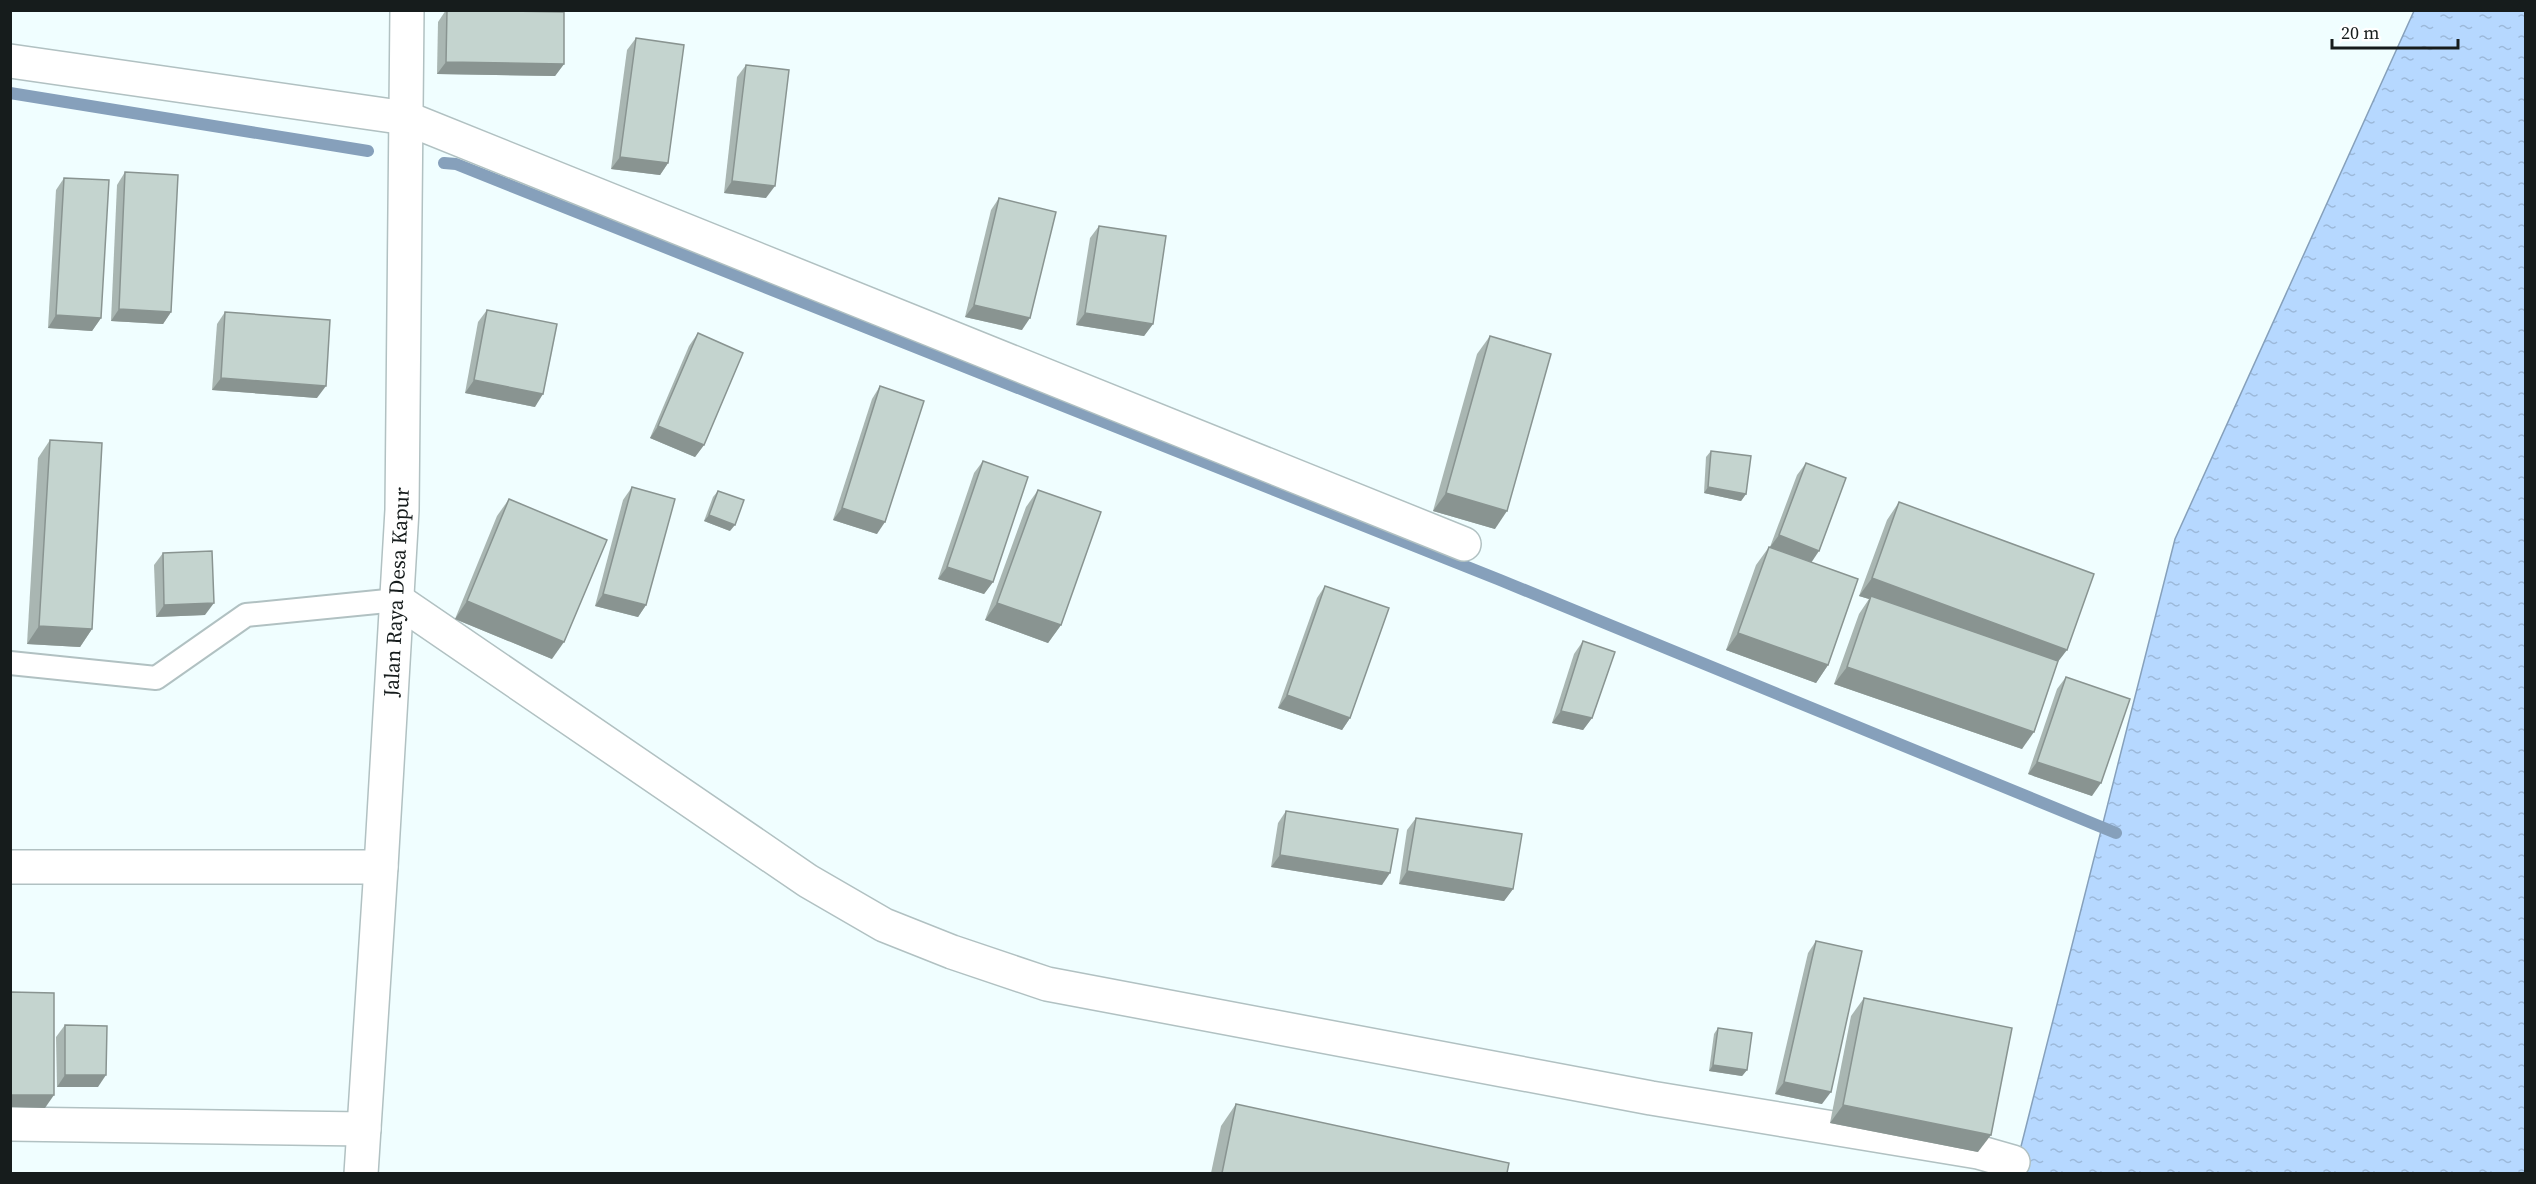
<svg xmlns="http://www.w3.org/2000/svg" width="2536" height="1184" font-family="'Source Serif 4',serif">
  <style>
    .water { fill: url(#water-ripples); stroke: #86a0bb; stroke-width: 1.5 }
    .lines { fill: none; stroke-linecap: round; stroke-linejoin: round }
    .stream { stroke: #86a0bb; stroke-width: 12 }
    .service-casing { stroke: #b1c1c2; stroke-width: 26 }
    .minor-casing { stroke: #b1c1c2; stroke-width: 36 }
    .service { stroke: #fff; stroke-width: 22 }
    .minor { stroke: #fff; stroke-width: 33 }
    .wall { fill: #a9b6b2 }
    .shaded-wall { fill: #899491 }
    .building { fill: #c4d4cf; stroke: #899491; stroke-width: 1.5 }
    .labels { text-anchor: middle; dominant-baseline: central; stroke-width: 4.5; stroke-linejoin: round; paint-order: stroke }
    .street-label { font-size: 21px; fill: #161c1c; stroke: #fff }
  </style>
  <defs>
    <pattern id="water-ripples" width="26" height="14" patternUnits="userSpaceOnUse" patternTransform="scale(1.5)"><rect width="26" height="14" fill="#b6d8ff"/><path d="M2 4q2-2 4 0t4 0M15 11q2-2 4 0t4 0" fill="none" stroke="#9cb9da"/></pattern>
  </defs>
  <rect width="100%" height="100%" fill="#f0feff"/>
  <polygon class="water" points="2414,11 2525,11 2525,1173 2014,1174 2175,539"/>
  <g class="lines">
    <g class="stream">
      <polyline points="10,93 368,151"/>
      <polyline points="444,163 456,164 1500,580 2116,833"/>
    </g>
    <defs>
      <polyline id="service" points="10,663 156,678 246,615 397,600"/>
      <g id="minor">
        <polyline points="10,61 406,118 1464,544"/>
        <polyline points="397,600 808,881 884,925 952,952 1047,984 1651,1098 1978,1152 2013,1162"/>
        <polyline points="10,867 381,867"/>
        <polyline points="10,1124 364,1129"/>
        <polyline points="361,1174 381,867 402,510 407,10"/>
      </g>
    </defs>
    <use href="#service" class="service-casing"/>
    <use href="#minor" class="minor-casing"/>
    <use href="#service" class="service"/>
    <use href="#minor" class="minor"/>
  </g>
  <g class="wall">
    <polygon points="446,10 492,10 564,64 555,76 437,74 438,22"/>
    <polygon points="636,38 668,163 660,175 611,169 627,50"/>
    <polygon points="746,65 766,198 724,193 737,77"/>
    <polygon points="125,172 171,312 163,324 111,321 117,185"/>
    <polygon points="64,178 101,318 92,331 48,328 56,190"/>
    <polygon points="999,198 1022,330 965,317 991,210"/>
    <polygon points="1099,226 1153,324 1144,336 1076,325 1090,238"/>
    <polygon points="487,310 535,407 465,393 478,322"/>
    <polygon points="225,312 317,398 212,390 217,324"/>
    <polygon points="698,333 704,445 695,457 650,438 689,346"/>
    <polygon points="1490,336 1495,529 1433,511 1477,354"/>
    <polygon points="880,386 877,534 833,520 872,399"/>
    <polygon points="50,440 92,629 80,647 27,644 38,458"/>
    <polygon points="1711,451 1746,494 1741,501 1704,493 1706,457"/>
    <polygon points="983,461 993,582 984,594 938,579 974,473"/>
    <polygon points="1806,463 1811,562 1828,665 1816,683 1726,650 1756,565 1769,547 1770,547 1797,475"/>
    <polygon points="632,487 646,605 638,617 595,606 623,500"/>
    <polygon points="1038,490 1061,625 1048,643 985,620 1026,507"/>
    <polygon points="718,491 730,531 704,521 713,497"/>
    <polygon points="509,499 552,659 455,619 497,516"/>
    <polygon points="1899,502 2056,665 2022,749 1834,684 1859,614 1869,599 1859,596 1887,520"/>
    <polygon points="163,553 205,615 156,617 154,565"/>
    <polygon points="1325,586 1350,718 1342,730 1278,708 1317,598"/>
    <polygon points="1583,641 1592,718 1583,730 1552,723 1574,654"/>
    <polygon points="2066,677 2092,796 2028,774 2057,689"/>
    <polygon points="1286,811 1382,885 1271,867 1278,823"/>
    <polygon points="1416,818 1513,889 1504,901 1399,884 1407,830"/>
    <polygon points="1816,941 1822,1104 1775,1094 1808,953"/>
    <polygon points="1864,998 1978,1152 1830,1123 1851,1016"/>
    <polygon points="65,1025 98,1087 57,1087 56,1037"/>
    <polygon points="1718,1028 1747,1070 1742,1076 1709,1071 1714,1034"/>
    <polygon points="1236,1104 1507,1173 1211,1173 1221,1126"/>
  </g>
  <g class="shaded-wall">
    <polygon points="446,62 564,64 555,76 437,74"/>
    <polygon points="620,157 668,163 660,175 611,169"/>
    <polygon points="732,181 775,186 766,198 724,193"/>
    <polygon points="974,305 1030,318 1022,330 965,317"/>
    <polygon points="119,309 171,312 163,324 111,321"/>
    <polygon points="1085,313 1153,324 1144,336 1076,325"/>
    <polygon points="56,315 101,318 92,331 48,328"/>
    <polygon points="221,378 326,386 317,398 212,390"/>
    <polygon points="474,380 543,394 535,407 465,393"/>
    <polygon points="658,426 704,445 695,457 650,438"/>
    <polygon points="1708,487 1746,494 1741,501 1704,493"/>
    <polygon points="1446,493 1507,511 1495,529 1433,511"/>
    <polygon points="842,508 885,522 877,534 833,520"/>
    <polygon points="709,515 735,525 730,531 704,521"/>
    <polygon points="1779,535 1819,551 1811,563 1770,547"/>
    <polygon points="947,567 993,582 984,594 938,579"/>
    <polygon points="1872,578 2067,650 2054,667 1871,596 1869,599 1859,596"/>
    <polygon points="603,594 646,605 638,617 595,606"/>
    <polygon points="467,601 564,642 552,659 455,619"/>
    <polygon points="214,603 205,615 156,617 164,605"/>
    <polygon points="997,603 1061,625 1048,643 985,620"/>
    <polygon points="39,626 92,629 80,647 27,644"/>
    <polygon points="1738,633 1828,665 1816,683 1726,650"/>
    <polygon points="1847,667 2034,732 2022,749 1834,684"/>
    <polygon points="1287,695 1350,718 1342,730 1278,708"/>
    <polygon points="1561,711 1592,718 1583,730 1552,723"/>
    <polygon points="2037,762 2101,783 2092,796 2028,774"/>
    <polygon points="1280,855 1390,873 1382,885 1271,867"/>
    <polygon points="1407,871 1513,889 1504,901 1399,884"/>
    <polygon points="1713,1065 1747,1070 1742,1076 1709,1071"/>
    <polygon points="65,1075 106,1075 98,1087 57,1087"/>
    <polygon points="1784,1082 1831,1092 1822,1104 1775,1094"/>
    <polygon points="10,1095 54,1095 45,1108 10,1107"/>
    <polygon points="1843,1105 1991,1135 1978,1152 1830,1123"/>
  </g>
  <g class="building">
    <polygon points="447,10 564,12 564,64 446,62"/>
    <polygon points="636,38 684,45 668,163 620,157"/>
    <polygon points="746,65 789,70 775,186 732,181"/>
    <polygon points="125,172 178,175 171,312 119,309"/>
    <polygon points="64,178 109,180 101,318 56,315"/>
    <polygon points="999,198 1056,212 1030,318 974,305"/>
    <polygon points="1099,226 1166,236 1153,324 1085,313"/>
    <polygon points="487,310 557,324 543,394 474,380"/>
    <polygon points="225,312 330,320 326,386 221,378"/>
    <polygon points="698,333 743,353 704,445 658,426"/>
    <polygon points="1490,336 1551,354 1507,511 1446,493"/>
    <polygon points="880,386 924,401 885,522 842,508"/>
    <polygon points="50,440 102,443 92,629 39,626"/>
    <polygon points="1711,451 1751,456 1746,494 1708,487"/>
    <polygon points="983,461 1028,477 993,582 947,567"/>
    <polygon points="1806,463 1846,478 1819,551 1779,535"/>
    <polygon points="632,487 675,499 646,605 603,594"/>
    <polygon points="1038,490 1101,512 1061,625 997,603"/>
    <polygon points="718,491 744,500 735,525 709,515"/>
    <polygon points="509,499 607,540 564,642 467,601"/>
    <polygon points="1899,502 2094,574 2067,650 1872,578"/>
    <polygon points="1769,547 1858,579 1828,665 1738,633"/>
    <polygon points="212,551 214,603 164,605 163,553"/>
    <polygon points="1325,586 1389,608 1350,718 1287,695"/>
    <polygon points="1871,596 2058,661 2034,732 1847,667"/>
    <polygon points="1583,641 1615,652 1592,718 1561,711"/>
    <polygon points="2066,677 2130,699 2101,783 2037,762"/>
    <polygon points="1286,811 1398,829 1390,873 1280,855"/>
    <polygon points="1416,818 1522,834 1513,889 1407,871"/>
    <polygon points="1816,941 1862,951 1831,1092 1784,1082"/>
    <polygon points="11,992 54,993 54,1095 11,1095"/>
    <polygon points="1864,998 2012,1028 1991,1135 1843,1105"/>
    <polygon points="65,1025 107,1026 106,1075 65,1075"/>
    <polygon points="1718,1028 1752,1033 1747,1070 1713,1065"/>
    <polygon points="1236,1104 1509,1163 1507,1173 1222,1173"/>
  </g>
  <g class="labels">
    <g class="street-label">
      <text transform="translate(396 592) rotate(-87)">Jalan Raya Desa Kapur</text>
    </g>
  </g>
  <rect width="2536" height="1184" fill="none" stroke="#161c1c" stroke-width="24"/>
  <path d="M2332 39v9h126v-9" fill="none" stroke="#161c1c" stroke-width="3"/>
  <text x="2341" y="39" font-size="18" fill="#161c1c" stroke="#ffffff" stroke-width="4.5" paint-order="stroke">20 m</text>
</svg>
